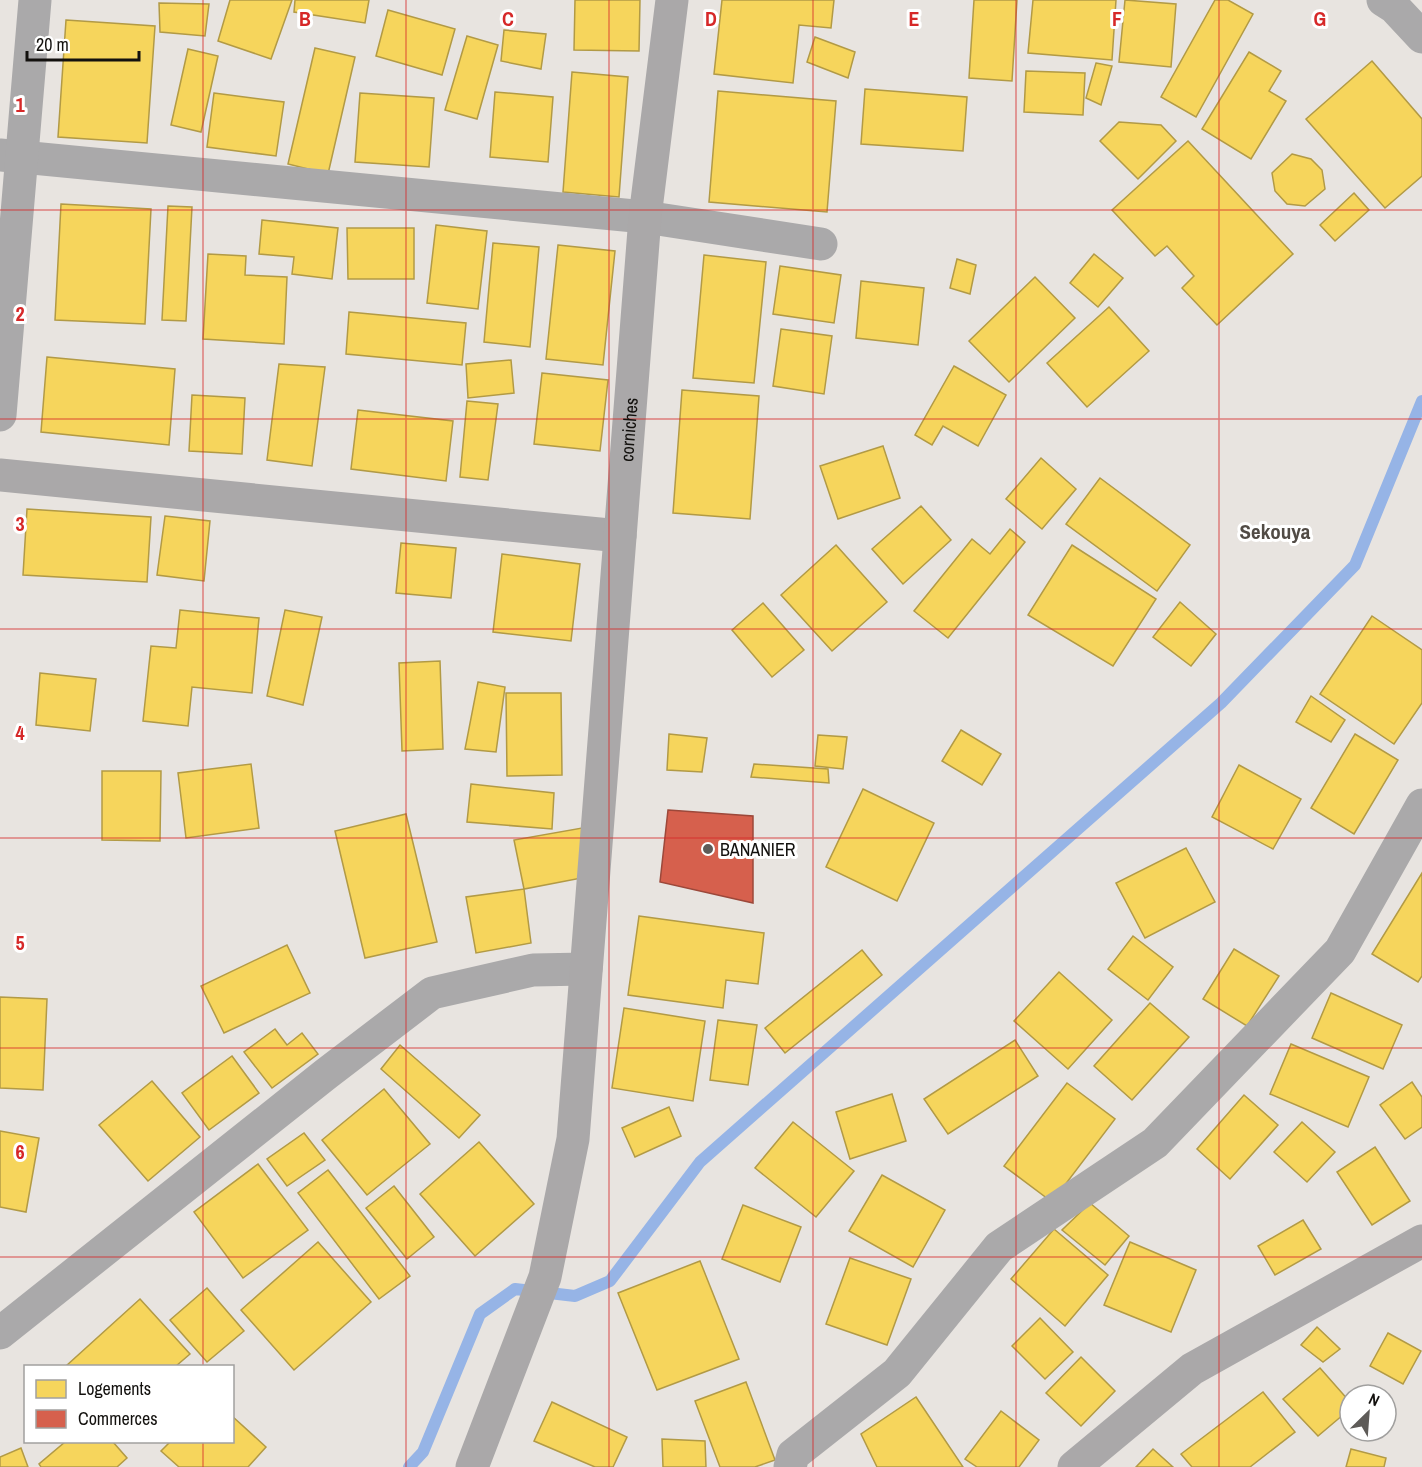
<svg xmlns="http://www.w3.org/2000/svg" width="1422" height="1467" font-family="'Archivo Narrow',sans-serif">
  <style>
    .homes { fill: #f6d55c; stroke: #b29a45; stroke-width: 1.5 }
    .shops { fill: #d6604d; stroke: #9c483a; stroke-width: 1.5 }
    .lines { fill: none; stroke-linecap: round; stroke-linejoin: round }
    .stream { stroke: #96b4e6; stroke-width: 12 }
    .street { stroke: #aaa9aa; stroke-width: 33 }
    .secondary { stroke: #aaa8a9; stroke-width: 33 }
    .grid { fill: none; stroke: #d62828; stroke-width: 1.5; stroke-opacity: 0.55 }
    .poi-dot { fill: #5e5b58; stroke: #fff; stroke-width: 2 }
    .labels { text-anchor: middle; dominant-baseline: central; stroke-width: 6; stroke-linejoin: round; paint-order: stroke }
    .street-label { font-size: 18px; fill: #13110e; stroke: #fff }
    .poi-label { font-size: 18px; fill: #13110e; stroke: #fff; text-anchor: start }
    .quarter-label { font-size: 21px; font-weight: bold; fill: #514b45; stroke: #fff }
    .grid-label { font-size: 20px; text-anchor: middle; font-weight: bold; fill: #d62828; stroke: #fff; stroke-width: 6; stroke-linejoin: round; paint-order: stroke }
  </style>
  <rect width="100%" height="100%" fill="#e8e4e0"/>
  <g class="homes">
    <polygon points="230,0 292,0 271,59 218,41"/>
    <polygon points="295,0 369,0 365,23 294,12"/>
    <polygon points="575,0 640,0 639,51 574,50"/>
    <polygon points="722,0 834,0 831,28 799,25 793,83 714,74"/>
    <polygon points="974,0 1017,0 1012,81 969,78"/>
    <polygon points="1033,0 1116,0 1112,60 1028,53"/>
    <polygon points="1125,0 1176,4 1171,67 1119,62"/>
    <polygon points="1215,0 1228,0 1253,14 1196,117 1161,97"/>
    <polygon points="159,3 209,4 205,36 160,32"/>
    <polygon points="388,10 455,29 442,75 376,56"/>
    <polygon points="66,20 155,26 147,143 58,137"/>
    <polygon points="504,30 546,34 541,69 501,61"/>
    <polygon points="467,36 498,45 477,119 445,110"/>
    <polygon points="815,37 855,52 848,78 807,62"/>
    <polygon points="315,48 355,57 328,174 288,164"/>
    <polygon points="188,49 218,56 201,132 171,125"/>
    <polygon points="1249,52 1281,71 1269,91 1286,101 1251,159 1202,129"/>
    <polygon points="1372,61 1422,119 1422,176 1385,208 1306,119"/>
    <polygon points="1096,63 1112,66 1101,105 1086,98"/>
    <polygon points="1026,71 1085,73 1083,115 1024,112"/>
    <polygon points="572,72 628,77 619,197 563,192"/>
    <polygon points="865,89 967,97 963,151 861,144"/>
    <polygon points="718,91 836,101 827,212 709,202"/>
    <polygon points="495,92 553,97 548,162 490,157"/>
    <polygon points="214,93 284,102 276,156 207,147"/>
    <polygon points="360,93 434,98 429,167 355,162"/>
    <polygon points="1119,122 1161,125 1176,141 1138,179 1100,141"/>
    <polygon points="1188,141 1293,254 1217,325 1182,288 1194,276 1167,246 1155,256 1112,210"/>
    <polygon points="1292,154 1311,159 1322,170 1325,189 1305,206 1287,204 1275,191 1272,173"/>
    <polygon points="1354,193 1369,210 1335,241 1320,225"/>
    <polygon points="61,204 151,209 145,324 55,320"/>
    <polygon points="168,206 192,207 186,321 162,320"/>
    <polygon points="262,220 338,228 332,279 292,274 294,257 259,254"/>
    <polygon points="436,225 487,231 478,309 427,303"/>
    <polygon points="347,228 414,228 414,279 348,279"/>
    <polygon points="493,243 539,247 530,347 484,342"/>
    <polygon points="558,245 615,251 603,365 546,359"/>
    <polygon points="208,254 246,256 245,275 287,277 284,344 203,339"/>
    <polygon points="1094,254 1123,278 1098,307 1070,283"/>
    <polygon points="704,255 766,262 754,383 693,378"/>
    <polygon points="957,259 976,265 970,294 950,288"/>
    <polygon points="780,266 841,275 834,323 773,314"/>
    <polygon points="1035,277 1075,318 1009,382 969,341"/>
    <polygon points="861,281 924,288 918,345 856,338"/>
    <polygon points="1109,307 1149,351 1087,407 1047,363"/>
    <polygon points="349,312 466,323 462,365 346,354"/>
    <polygon points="781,329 832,336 824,394 773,386"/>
    <polygon points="47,357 175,369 169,445 41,432"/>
    <polygon points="511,360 514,393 468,398 466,364"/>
    <polygon points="279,364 325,367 312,466 267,460"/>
    <polygon points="954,366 1006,395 978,446 943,426 932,445 915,435"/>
    <polygon points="542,373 608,380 600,451 534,444"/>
    <polygon points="682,390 759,396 750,519 673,513"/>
    <polygon points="192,395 245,398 242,454 189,451"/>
    <polygon points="467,401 498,404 488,480 460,477"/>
    <polygon points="358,410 453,421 446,481 351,469"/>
    <polygon points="883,446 900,498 838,519 820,466"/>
    <polygon points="1041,458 1076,489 1042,529 1006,499"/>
    <polygon points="1100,478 1190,545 1157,591 1066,524"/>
    <polygon points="921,506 951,540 903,584 872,549"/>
    <polygon points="27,509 151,517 147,582 23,575"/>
    <polygon points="165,516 210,521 204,581 157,575"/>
    <polygon points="1010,529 1025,542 948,638 914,611 972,539 990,554"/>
    <polygon points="401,543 456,548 451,598 396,593"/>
    <polygon points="836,545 887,602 832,651 781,595"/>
    <polygon points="1072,545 1156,599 1113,666 1028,615"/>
    <polygon points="502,554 580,564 571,641 493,632"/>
    <polygon points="1180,602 1216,634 1191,666 1153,637"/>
    <polygon points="763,603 804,650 772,677 732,630"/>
    <polygon points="180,610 259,618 252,693 192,687 188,726 143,721 151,646 176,648"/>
    <polygon points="285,610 322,617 303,705 267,696"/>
    <polygon points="1372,616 1422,650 1422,703 1394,744 1320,694"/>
    <polygon points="440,661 443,749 402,751 399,663"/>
    <polygon points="40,673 96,679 90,731 36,725"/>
    <polygon points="478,682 505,687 496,752 465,749"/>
    <polygon points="506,693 561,693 562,775 507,776"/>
    <polygon points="1311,696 1345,720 1331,742 1296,722"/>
    <polygon points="961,730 1001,754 982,785 942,761"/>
    <polygon points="669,734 707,738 702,772 667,770"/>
    <polygon points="1355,734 1398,760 1354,834 1311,808"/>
    <polygon points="818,735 847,737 843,769 815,766"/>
    <polygon points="251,764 259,828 186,838 178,773"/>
    <polygon points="754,764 828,769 829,783 751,777"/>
    <polygon points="1239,765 1301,799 1273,849 1212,817"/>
    <polygon points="102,771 161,771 160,841 102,840"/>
    <polygon points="471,784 554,793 552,829 467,822"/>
    <polygon points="863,789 934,823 897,901 826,867"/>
    <polygon points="406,814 437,942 365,958 335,831"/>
    <polygon points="582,828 592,876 524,889 514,840"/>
    <polygon points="1186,848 1215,902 1145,938 1116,883"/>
    <polygon points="1422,873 1422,976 1418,982 1372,954"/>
    <polygon points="524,889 531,943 476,953 466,897"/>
    <polygon points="639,916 764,933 758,984 726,980 723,1008 628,995"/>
    <polygon points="1133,936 1173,967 1148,1000 1108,969"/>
    <polygon points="287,945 310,993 224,1033 201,986"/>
    <polygon points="1234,949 1279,976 1247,1026 1203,999"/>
    <polygon points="862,950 882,975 785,1053 765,1028"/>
    <polygon points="1059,972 1112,1020 1068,1069 1014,1021"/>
    <polygon points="1331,993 1402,1025 1383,1069 1312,1038"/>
    <polygon points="0,997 47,999 43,1090 0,1088"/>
    <polygon points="1150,1003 1189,1037 1132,1100 1094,1066"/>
    <polygon points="624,1008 705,1021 693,1101 612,1088"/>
    <polygon points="718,1020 757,1025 748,1085 710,1080"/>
    <polygon points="275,1029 287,1045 302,1033 318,1054 272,1088 244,1052"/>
    <polygon points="1015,1040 1038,1076 948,1134 924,1099"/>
    <polygon points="1291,1044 1369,1077 1348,1127 1270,1094"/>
    <polygon points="400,1045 480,1115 459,1138 381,1069"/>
    <polygon points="232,1056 259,1093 209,1130 182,1093"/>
    <polygon points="152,1081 200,1137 148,1181 99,1125"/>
    <polygon points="1412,1082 1422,1097 1422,1127 1405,1139 1380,1105"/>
    <polygon points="1067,1083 1115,1119 1052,1202 1004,1166"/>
    <polygon points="384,1089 430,1144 367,1195 322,1140"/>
    <polygon points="892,1094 906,1141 850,1159 836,1112"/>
    <polygon points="1244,1095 1278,1125 1230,1179 1197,1149"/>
    <polygon points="669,1107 681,1136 635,1157 622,1128"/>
    <polygon points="793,1122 854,1171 816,1217 755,1168"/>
    <polygon points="1302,1122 1335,1152 1307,1182 1274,1152"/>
    <polygon points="0,1131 39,1138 26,1212 0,1207"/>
    <polygon points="304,1133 325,1160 287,1186 267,1159"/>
    <polygon points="479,1142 534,1204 475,1256 420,1194"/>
    <polygon points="1375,1147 1410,1201 1372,1225 1337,1172"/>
    <polygon points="258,1164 308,1230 243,1278 194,1212"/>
    <polygon points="328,1170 410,1276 379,1299 298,1193"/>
    <polygon points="882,1175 945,1210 913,1267 849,1231"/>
    <polygon points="394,1186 434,1237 407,1259 366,1208"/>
    <polygon points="1090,1203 1129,1236 1105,1265 1062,1230"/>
    <polygon points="743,1205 801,1227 780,1282 722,1259"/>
    <polygon points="1303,1220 1321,1249 1275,1275 1258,1246"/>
    <polygon points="1054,1229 1108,1275 1065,1326 1011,1279"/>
    <polygon points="318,1242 371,1302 294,1370 241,1310"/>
    <polygon points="1130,1242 1196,1270 1171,1332 1104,1305"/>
    <polygon points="850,1258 911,1279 887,1345 826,1324"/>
    <polygon points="700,1261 739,1359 657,1390 618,1293"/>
    <polygon points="207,1288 244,1331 207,1362 170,1320"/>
    <polygon points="140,1299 190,1354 176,1366 66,1366"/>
    <polygon points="1040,1318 1073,1352 1045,1379 1012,1346"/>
    <polygon points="1317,1327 1340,1349 1323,1362 1301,1345"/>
    <polygon points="1388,1333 1421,1351 1403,1384 1370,1366"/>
    <polygon points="1081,1357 1115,1391 1081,1426 1046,1393"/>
    <polygon points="1320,1368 1350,1402 1350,1409 1318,1436 1283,1399"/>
    <polygon points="746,1382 775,1460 755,1467 720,1467 695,1401"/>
    <polygon points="1263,1392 1295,1432 1250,1467 1192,1467 1181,1454"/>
    <polygon points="916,1397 963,1467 877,1467 861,1434"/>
    <polygon points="552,1402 627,1437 613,1467 595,1467 534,1441"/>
    <polygon points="1001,1411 1039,1440 1019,1467 977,1467 965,1459"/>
    <polygon points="232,1416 266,1447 248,1467 179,1467 161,1451 170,1442 232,1442"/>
    <polygon points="662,1439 705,1441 706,1467 663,1467"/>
    <polygon points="65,1442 113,1442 127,1458 117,1467 41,1467 39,1464"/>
    <polygon points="21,1448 28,1467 0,1467 0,1457"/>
    <polygon points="1153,1449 1173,1467 1136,1467"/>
    <polygon points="1351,1449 1386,1458 1384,1467 1346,1467"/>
  </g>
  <polygon class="shops" points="668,810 753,816 753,903 660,882"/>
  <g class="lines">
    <polyline class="stream" points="409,1467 423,1452 480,1314 515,1289 575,1296 610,1281 700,1162 1221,703 1355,565 1422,401"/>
    <g class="street">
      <polyline points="1383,0 1394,7 1422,37"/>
      <polyline points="0,155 645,217 821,244"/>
      <polyline points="0,415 35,0"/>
      <polyline points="0,1333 326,1074 432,993 533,970 586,969"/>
      <polyline points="790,1467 793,1455 897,1373 999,1247 1155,1143 1340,951 1422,805"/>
    </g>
    <g class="secondary">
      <polyline points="0,475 620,536"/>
      <path id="s1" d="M472 1467 545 1277 573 1139 645 217 672 0"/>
      <polyline points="1074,1467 1192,1369 1422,1241"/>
    </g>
  </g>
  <path class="grid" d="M203 0V1366M406 0V1467M609 0V1467M813 0V1467M1016 0V1467M1219 0V1467M0 210H1422M0 419H1422M0 629H1422M0 838H1422M0 1048H1422M0 1257H1422M203 1442V1467"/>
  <circle class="poi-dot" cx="708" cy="849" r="6"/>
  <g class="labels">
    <g class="street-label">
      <text stroke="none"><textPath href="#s1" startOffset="1056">corniches</textPath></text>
    </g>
    <g class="poi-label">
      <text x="720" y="849">BANANIER</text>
    </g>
    <g class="quarter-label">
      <text x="1275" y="531">Sekouya</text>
    </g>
  </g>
  <g class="grid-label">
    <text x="305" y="26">B</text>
    <text x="508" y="26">C</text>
    <text x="711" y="26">D</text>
    <text x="914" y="26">E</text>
    <text x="1117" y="26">F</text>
    <text x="1320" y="26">G</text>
    <text x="20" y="112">1</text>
    <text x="20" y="321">2</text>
    <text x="20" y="531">3</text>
    <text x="20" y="740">4</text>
    <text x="20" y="950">5</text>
    <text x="20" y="1159">6</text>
  </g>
  <rect x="24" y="1365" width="210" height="78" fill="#ffffff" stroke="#a1a09f" stroke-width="1.5"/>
  <rect x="36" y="1380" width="30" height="18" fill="#f6d55c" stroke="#a1a09f" stroke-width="1.5"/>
  <text x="78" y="1395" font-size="18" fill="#13110e">Logements</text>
  <rect x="36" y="1410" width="30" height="18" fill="#d6604d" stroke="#a1a09f" stroke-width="1.5"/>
  <text x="78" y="1425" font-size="18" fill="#13110e">Commerces</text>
  <g transform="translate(1368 1413) rotate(25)"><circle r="28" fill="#ffffff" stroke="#a1a09f" stroke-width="1.5"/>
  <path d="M0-4.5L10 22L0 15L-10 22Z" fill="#5e5b58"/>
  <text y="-9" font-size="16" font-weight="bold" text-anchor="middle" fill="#13110e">N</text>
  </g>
  <path d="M27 51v9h112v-9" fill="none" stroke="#13110e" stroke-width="3"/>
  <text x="36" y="51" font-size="18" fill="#13110e" stroke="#ffffff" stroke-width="4.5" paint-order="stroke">20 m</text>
</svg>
